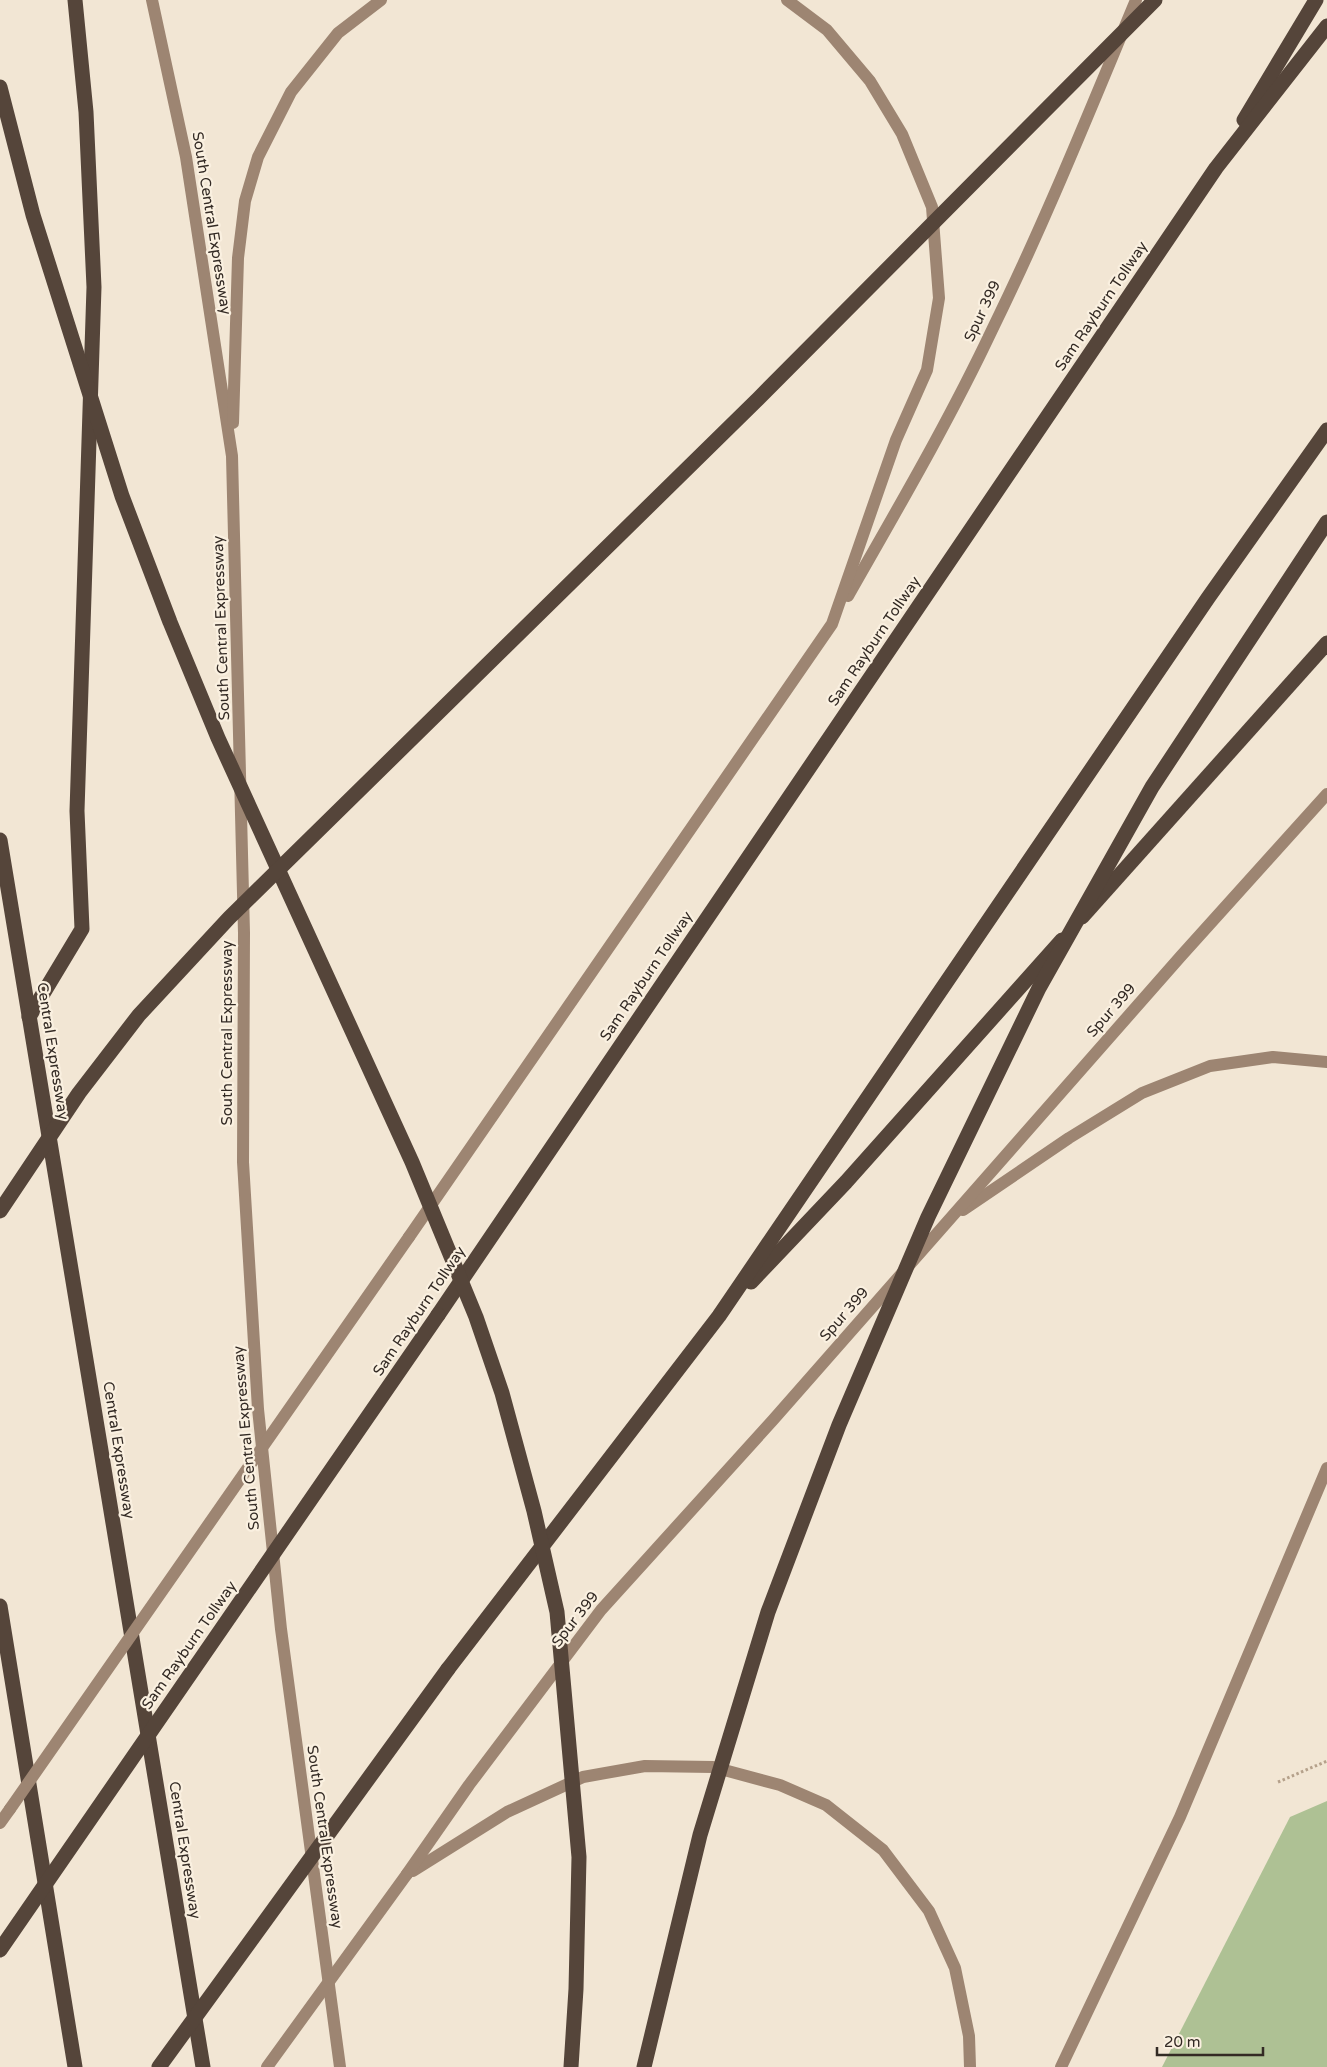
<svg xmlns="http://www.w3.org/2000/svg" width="1327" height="2067" font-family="'Varela Round',sans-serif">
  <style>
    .green { fill: #aec194 }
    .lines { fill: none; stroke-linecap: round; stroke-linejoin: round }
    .path { stroke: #b5a18b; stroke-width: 3; stroke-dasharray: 2.5 2.5; stroke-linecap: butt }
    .secondary { stroke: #9d8572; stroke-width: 12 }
    .highway { stroke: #55453a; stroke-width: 15 }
    .secondary-bridge { stroke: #9d8572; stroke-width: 12 }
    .highway-bridge { stroke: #55453a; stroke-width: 15 }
    .labels { text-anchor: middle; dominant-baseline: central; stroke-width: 4.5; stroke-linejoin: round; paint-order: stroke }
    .street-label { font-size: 15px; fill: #332a24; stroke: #faf0e0 }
  </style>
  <rect width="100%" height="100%" fill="#f2e6d4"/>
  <polygon class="green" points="1327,1801 1327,2067 1162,2067 1290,1817"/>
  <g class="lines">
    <polyline class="path" points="1278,1782 1327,1761"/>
    <g class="secondary">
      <polyline points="152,0 186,157 232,456 244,933 243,1162 258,1409 281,1629 340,2067"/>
      <polyline points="233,423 238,258 245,201 258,157 291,92 338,33 381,0"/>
      <path d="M848 596C898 508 949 421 992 330 1045 222 1090 110 1136 0"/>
      <polyline points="963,1210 1069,1138 1142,1093 1210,1066 1273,1057 1327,1062"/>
      <polyline points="409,1237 832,624 896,440 927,370 939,298 932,207 902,134 870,81 827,30 787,0"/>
      <polyline points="0,1823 10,1809"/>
      <polyline points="413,1871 507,1812 583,1777 645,1766 713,1767 780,1785 826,1805 883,1850 929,1911 955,1968 969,2036 970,2067"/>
      <polyline points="407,1874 469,1785 601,1610 773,1420 1181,956 1327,794"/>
      <polyline points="1061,2067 1180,1817 1327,1468"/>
    </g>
    <g class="highway">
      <polyline points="1244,120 1316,0"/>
      <polyline points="0,840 203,2067"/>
      <polyline points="1082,917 1327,643"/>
      <polyline points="29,1017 82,929 77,811 94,287 86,112 75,0"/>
      <polyline points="751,1282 846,1182 1062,940"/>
      <polyline points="438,1315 1216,168 1327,26"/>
      <polyline points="0,1606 75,2067"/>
      <polyline points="448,1669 719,1316 1208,598 1327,430"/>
    </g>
    <g class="secondary-bridge">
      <polyline points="10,1809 409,1237"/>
      <polyline points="267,2067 407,1874"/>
    </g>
    <g class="highway-bridge">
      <polyline points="0,87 33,215 122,496 170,622 218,738 412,1162 476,1317 502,1393 534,1511 557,1612 579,1857 576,1989 571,2067"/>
      <polyline points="0,1211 79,1093 139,1015 229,918 759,398 1155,0"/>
      <polyline points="0,1950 438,1315"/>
      <polyline points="159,2067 448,1669"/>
      <polyline points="644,2067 700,1835 768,1612 839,1425 928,1217 1039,988 1152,787 1327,522"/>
    </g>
  </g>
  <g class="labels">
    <g class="street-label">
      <text transform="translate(212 223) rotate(81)">South Central Expressway</text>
      <text transform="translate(1101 306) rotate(-56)">Sam Rayburn Tollway</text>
      <text transform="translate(982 311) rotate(-65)">Spur 399</text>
      <text transform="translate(221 628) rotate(-92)">South Central Expressway</text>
      <text transform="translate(874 641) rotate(-56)">Sam Rayburn Tollway</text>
      <text transform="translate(646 976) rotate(-56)">Sam Rayburn Tollway</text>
      <text transform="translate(1111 1010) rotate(-49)">Spur 399</text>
      <text transform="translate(227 1033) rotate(-90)">South Central Expressway</text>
      <text transform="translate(53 1051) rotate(81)">Central Expressway</text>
      <text transform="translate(419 1311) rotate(-56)">Sam Rayburn Tollway</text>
      <text transform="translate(844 1314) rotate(-49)">Spur 399</text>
      <text transform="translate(246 1438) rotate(-95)">South Central Expressway</text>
      <text transform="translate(119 1450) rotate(81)">Central Expressway</text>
      <text transform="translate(575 1619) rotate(-52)">Spur 399</text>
      <text transform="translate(189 1645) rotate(-55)">Sam Rayburn Tollway</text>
      <text transform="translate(325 1837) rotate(82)">South Central Expressway</text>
      <text transform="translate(185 1850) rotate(81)">Central Expressway</text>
    </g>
  </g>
  <path d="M1157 2047v8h106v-8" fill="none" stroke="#332a24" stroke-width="2.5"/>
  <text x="1164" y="2047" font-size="15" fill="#332a24" stroke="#faf0e0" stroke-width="4" paint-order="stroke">20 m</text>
</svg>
